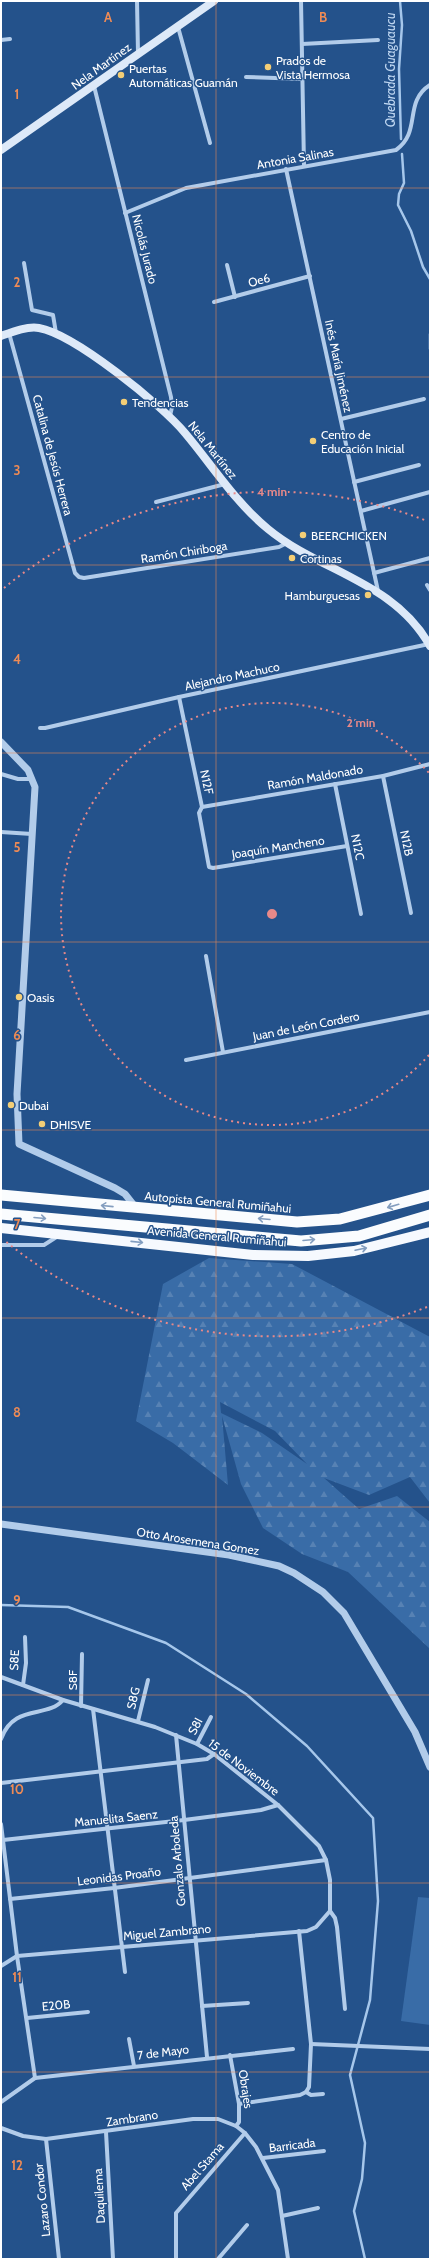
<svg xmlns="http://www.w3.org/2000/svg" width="431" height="2260" font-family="Cabin,sans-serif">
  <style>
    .forest { fill: url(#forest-firs); fill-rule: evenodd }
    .pitch { fill: #396ca7 }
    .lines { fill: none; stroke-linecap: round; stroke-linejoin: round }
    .stream { stroke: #a6c7eb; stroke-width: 2.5 }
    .minor { stroke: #b2ccea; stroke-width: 4 }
    .tertiary { stroke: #b2ccea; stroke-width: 7 }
    .secondary { stroke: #dde9f8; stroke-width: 8 }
    .primary { stroke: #f6f9fe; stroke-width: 10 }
    .trunk { stroke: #fafcfe; stroke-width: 11 }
    .oneway { stroke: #849ebf }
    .oneway2 { stroke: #829dbf }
    .grid { fill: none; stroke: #ef8b55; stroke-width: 1; stroke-opacity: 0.55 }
    .ring { fill: none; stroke: #e88989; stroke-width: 2; stroke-dasharray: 2 4 }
    .poi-dot { fill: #f4ce76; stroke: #24528b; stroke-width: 1.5 }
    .labels { text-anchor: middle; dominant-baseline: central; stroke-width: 3; stroke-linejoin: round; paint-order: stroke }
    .poi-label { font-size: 12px; fill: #fff; stroke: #24528b; text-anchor: start }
    .street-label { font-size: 12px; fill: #fff; stroke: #24528b }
    .water-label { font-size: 13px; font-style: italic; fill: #bed6f1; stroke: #24528b }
    .grid-label { font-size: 13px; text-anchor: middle; font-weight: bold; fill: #ef8b55; stroke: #24528b; stroke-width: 3; stroke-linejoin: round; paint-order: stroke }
    .centre { fill: #e88989; stroke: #24528b; stroke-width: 2 }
    .ring-label { font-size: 12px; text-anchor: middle; font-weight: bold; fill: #e88989; stroke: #24528b; stroke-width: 3; stroke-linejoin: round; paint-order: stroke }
  </style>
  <defs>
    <pattern id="forest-firs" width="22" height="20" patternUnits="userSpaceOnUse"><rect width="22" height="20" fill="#396ca7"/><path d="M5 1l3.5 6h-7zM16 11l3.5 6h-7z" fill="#5782b4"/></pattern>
  </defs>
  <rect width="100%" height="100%" fill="#24528b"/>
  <path class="forest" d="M209 1258 292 1264 430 1337V1503L410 1477 369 1495 324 1478 359 1509 397 1496 430 1522V1649L348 1572 302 1554 263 1528 241 1484 222 1416 228 1485 173 1443 136 1421 163 1284ZM220 1402 275 1431 307 1464 262 1433 221 1413Z"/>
  <polygon class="pitch" points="418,1897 430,1898 430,2025 401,2021"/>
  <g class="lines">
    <g class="stream">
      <polyline points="400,1 402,25 399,69 401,139"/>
      <polyline points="402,154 404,183 399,194 398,205 411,231 423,267 430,279"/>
      <polyline points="430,334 430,349"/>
      <polyline points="1,1605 68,1607 166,1643 246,1694 307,1746 373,1818 378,1901 370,2000 350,2075 365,2143 362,2179 354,2211 365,2259"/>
    </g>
    <g class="minor">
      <polyline points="137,1 138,53"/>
      <polyline points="301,1 304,166"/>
      <polyline points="178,27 210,143"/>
      <polyline points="1,40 10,39"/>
      <polyline points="302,44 378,40"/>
      <polyline points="246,77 303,79"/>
      <polyline points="94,86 171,397 172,407 170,416"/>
      <polyline points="286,169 378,591"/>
      <path d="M125 213 186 188 396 150C422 132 403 102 430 85"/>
      <polyline points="24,263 32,310 53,315 56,333"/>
      <polyline points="227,265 235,297"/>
      <polyline points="214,302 310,276"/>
      <polyline points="9,333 75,573 79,577 84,578 279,547 287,543"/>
      <polyline points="341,419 424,399"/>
      <polyline points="354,482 419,465"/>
      <polyline points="156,502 225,484"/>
      <polyline points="361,511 430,492"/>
      <polyline points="374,573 430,558"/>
      <polyline points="427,585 430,590"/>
      <polyline points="179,697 202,807 199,813 209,867 213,868 347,846"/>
      <polyline points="40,728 45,728 179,697 429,644"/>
      <polyline points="1,774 18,779 32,779"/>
      <polyline points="383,776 411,913"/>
      <polyline points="335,784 361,914"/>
      <polyline points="202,807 383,776 430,764"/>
      <polyline points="1,832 32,834"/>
      <polyline points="206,956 223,1052"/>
      <polyline points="186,1060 430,1012"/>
      <polyline points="1,1245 44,1245 58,1236"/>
      <polyline points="1,1677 63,1700 155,1727 197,1744 214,1754 278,1805 319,1846 326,1860 330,1880 330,1911"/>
      <polyline points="23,1685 26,1663 25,1637"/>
      <polyline points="81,1706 82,1654"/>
      <polyline points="93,1709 125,1972"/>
      <polyline points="138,1721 148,1680"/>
      <polyline points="176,1735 207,2057"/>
      <path d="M1 1739C14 1703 47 1719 63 1700"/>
      <polyline points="197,1744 211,1717"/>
      <polyline points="1,1783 207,1759 214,1754"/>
      <polyline points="1,1824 17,1956 35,2078"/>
      <polyline points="3,1840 184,1820 261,1810 278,1805"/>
      <polyline points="10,1899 114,1888 326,1860"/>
      <polyline points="330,1911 335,1918 337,1927 345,2009"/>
      <polyline points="1,1966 17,1956 307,1931 316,1927 330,1911"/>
      <polyline points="202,2006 248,2003"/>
      <polyline points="27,2018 88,2012"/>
      <polyline points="129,2039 134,2066"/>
      <polyline points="311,2044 430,2049"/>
      <polyline points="230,2055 239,2104 239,2122 236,2126"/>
      <polyline points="306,2092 311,2095 323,2094"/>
      <polyline points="1,2102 35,2078 293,2049"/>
      <polyline points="239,2104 300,2095 306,2092 309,2087 311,2044 299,1931"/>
      <polyline points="1,2128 23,2136 46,2139 193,2119 218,2119 236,2126 245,2133 256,2147 278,2190 288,2259"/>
      <polyline points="106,2132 113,2259"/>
      <polyline points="46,2139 59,2259"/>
      <polyline points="263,2158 324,2151"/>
      <polyline points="282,2216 318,2208"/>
      <polyline points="176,2259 176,2213 245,2133"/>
      <polyline points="218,2259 247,2225"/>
    </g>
    <g class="tertiary">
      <polyline points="1,742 28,770 35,787 17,1094 19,1144 115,1188 125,1194 136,1208"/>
      <polyline points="1,1524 229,1555 279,1566 294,1573 323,1592 344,1613 415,1732 430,1767"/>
    </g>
    <g class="secondary">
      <polyline points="1,150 214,1"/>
      <path d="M1 336C12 332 27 326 39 328 74 334 162 405 185 433 212 465 235 502 268 529 320 572 394 581 430 646"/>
    </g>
    <polyline class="primary" points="1,1228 253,1255 308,1256 354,1251 430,1232"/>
    <g class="trunk">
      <polyline points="1,1195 297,1222 340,1219 430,1195"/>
      <polyline points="1,1214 301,1241 359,1236 430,1215"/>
    </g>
  </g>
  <defs><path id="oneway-shaft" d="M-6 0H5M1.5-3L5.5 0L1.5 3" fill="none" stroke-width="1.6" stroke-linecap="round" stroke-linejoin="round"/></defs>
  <g class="oneway">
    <use href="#oneway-shaft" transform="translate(107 1206) rotate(-174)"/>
    <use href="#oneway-shaft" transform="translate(393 1206) rotate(164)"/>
    <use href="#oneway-shaft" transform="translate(40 1218) rotate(5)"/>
    <use href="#oneway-shaft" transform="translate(264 1219) rotate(-175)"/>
    <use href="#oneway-shaft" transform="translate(309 1240) rotate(-5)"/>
  </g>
  <g class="oneway2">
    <use href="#oneway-shaft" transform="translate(137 1242) rotate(6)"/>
    <use href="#oneway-shaft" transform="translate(361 1249) rotate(-12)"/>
  </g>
  <path class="grid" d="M216 1V2259M1 188H430M1 377H430M1 565H430M1 753H430M1 942H430M1 1130H430M1 1318H430M1 1507H430M1 1695H430M1 1883H430M1 2072H430"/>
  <g class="ring">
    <path d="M429 1055A211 211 0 1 1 429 773"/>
    <path d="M427 1307A422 422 0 0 1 4 1240M4 588A422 422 0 0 1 427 521"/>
  </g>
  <g class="poi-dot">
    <circle cx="268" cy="67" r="4"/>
    <circle cx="121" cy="75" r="4"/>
    <circle cx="124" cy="402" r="4"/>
    <circle cx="313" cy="441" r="4"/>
    <circle cx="303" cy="535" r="4"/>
    <circle cx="292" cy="558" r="4"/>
    <circle cx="368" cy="595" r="4"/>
    <circle cx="19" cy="997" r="4"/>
    <circle cx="11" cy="1105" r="4"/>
    <circle cx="42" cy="1124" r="4"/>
  </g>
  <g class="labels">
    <g class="poi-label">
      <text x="276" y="60">Prados de<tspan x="276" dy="14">Vista Hermosa</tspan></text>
      <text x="129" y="68">Puertas<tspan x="129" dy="14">Automáticas Guamán</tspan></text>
      <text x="132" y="402">Tendencias</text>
      <text x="321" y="434">Centro de<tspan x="321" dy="14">Educación Inicial</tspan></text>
      <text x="311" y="535">BEERCHICKEN</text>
      <text x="300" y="558">Cortinas</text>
      <text x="360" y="595" text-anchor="end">Hamburguesas</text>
      <text x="27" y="997">Oasis</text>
      <text x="19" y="1105">Dubai</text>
      <text x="50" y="1124">DHISVE</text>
    </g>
    <g class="street-label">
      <text transform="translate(101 66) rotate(-36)">Nela Martínez</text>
      <text transform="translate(295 158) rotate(-10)">Antonia Salinas</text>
      <text transform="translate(145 249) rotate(76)">Nicolás Jurado</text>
      <text transform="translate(259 280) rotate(-15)">Oe6</text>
      <text transform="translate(339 366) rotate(78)">Inés María Jiménez</text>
      <text transform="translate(213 450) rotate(51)">Nela Martínez</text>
      <text transform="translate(53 455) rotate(75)">Catalina de Jesús Herrera</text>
      <text transform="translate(184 552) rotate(-9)">Ramón Chiriboga</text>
      <text transform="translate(232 676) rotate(-12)">Alejandro Machuco</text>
      <text transform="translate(315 777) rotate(-10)">Ramón Maldonado</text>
      <text transform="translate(207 782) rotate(78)">N12F</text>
      <text transform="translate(407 843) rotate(79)">N12B</text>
      <text transform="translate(278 847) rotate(-9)">Joaquín Mancheno</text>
      <text transform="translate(358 847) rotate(79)">N12C</text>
      <text transform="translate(306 1026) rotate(-11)">Juan de León Cordero</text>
      <text transform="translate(218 1202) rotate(5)">Autopista General Rumiñahui</text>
      <text transform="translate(217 1236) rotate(5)">Avenida General Rumiñahui</text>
      <text transform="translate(198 1541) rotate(9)">Otto Arosemena Gomez</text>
      <text transform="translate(14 1660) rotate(-87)">S8E</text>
      <text transform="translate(72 1680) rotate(-90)">S8F</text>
      <text transform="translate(133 1698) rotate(-76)">S8G</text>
      <text transform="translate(195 1726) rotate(-62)">S8I</text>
      <text transform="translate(244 1767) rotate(37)">15 de Noviembre</text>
      <text transform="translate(116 1818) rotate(-6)">Manuelita Saenz</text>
      <text transform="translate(177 1861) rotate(-95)">Gonzalo Arboleda</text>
      <text transform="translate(119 1876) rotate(-7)">Leonidas Proaño</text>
      <text transform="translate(167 1932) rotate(-5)">Miguel Zambrano</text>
      <text transform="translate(56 2005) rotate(-5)">E20B</text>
      <text transform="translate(163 2052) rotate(-7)">7 de Mayo</text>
      <text transform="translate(246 2089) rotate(81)">Obrajes</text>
      <text transform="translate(132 2118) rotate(-9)">Zambrano</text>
      <text transform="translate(292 2145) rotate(-7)">Barricada</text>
      <text transform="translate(202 2166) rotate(-49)">Abel Stama</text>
      <text transform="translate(99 2196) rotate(-93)">Daquilema</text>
      <text transform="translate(42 2200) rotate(-96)">Lazaro Condor</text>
    </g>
    <g class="water-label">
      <text transform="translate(390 70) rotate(-90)">Quebrada Guaguaucu</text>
    </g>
  </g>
  <g class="grid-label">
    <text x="108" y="22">A</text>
    <text x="323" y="22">B</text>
    <text x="17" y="99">1</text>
    <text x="17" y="287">2</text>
    <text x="17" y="475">3</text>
    <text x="17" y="664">4</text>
    <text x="17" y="852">5</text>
    <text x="17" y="1040">6</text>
    <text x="17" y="1229">7</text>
    <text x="17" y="1417">8</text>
    <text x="17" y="1605">9</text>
    <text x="17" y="1794">10</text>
    <text x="17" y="1982">11</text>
    <text x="17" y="2170">12</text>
  </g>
  <circle cx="272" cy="914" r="6" class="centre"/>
  <g class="ring-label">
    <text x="272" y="496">4 min</text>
    <text x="361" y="727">2 min</text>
  </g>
  <rect width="431" height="2260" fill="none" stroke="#ffffff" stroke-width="4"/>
</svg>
